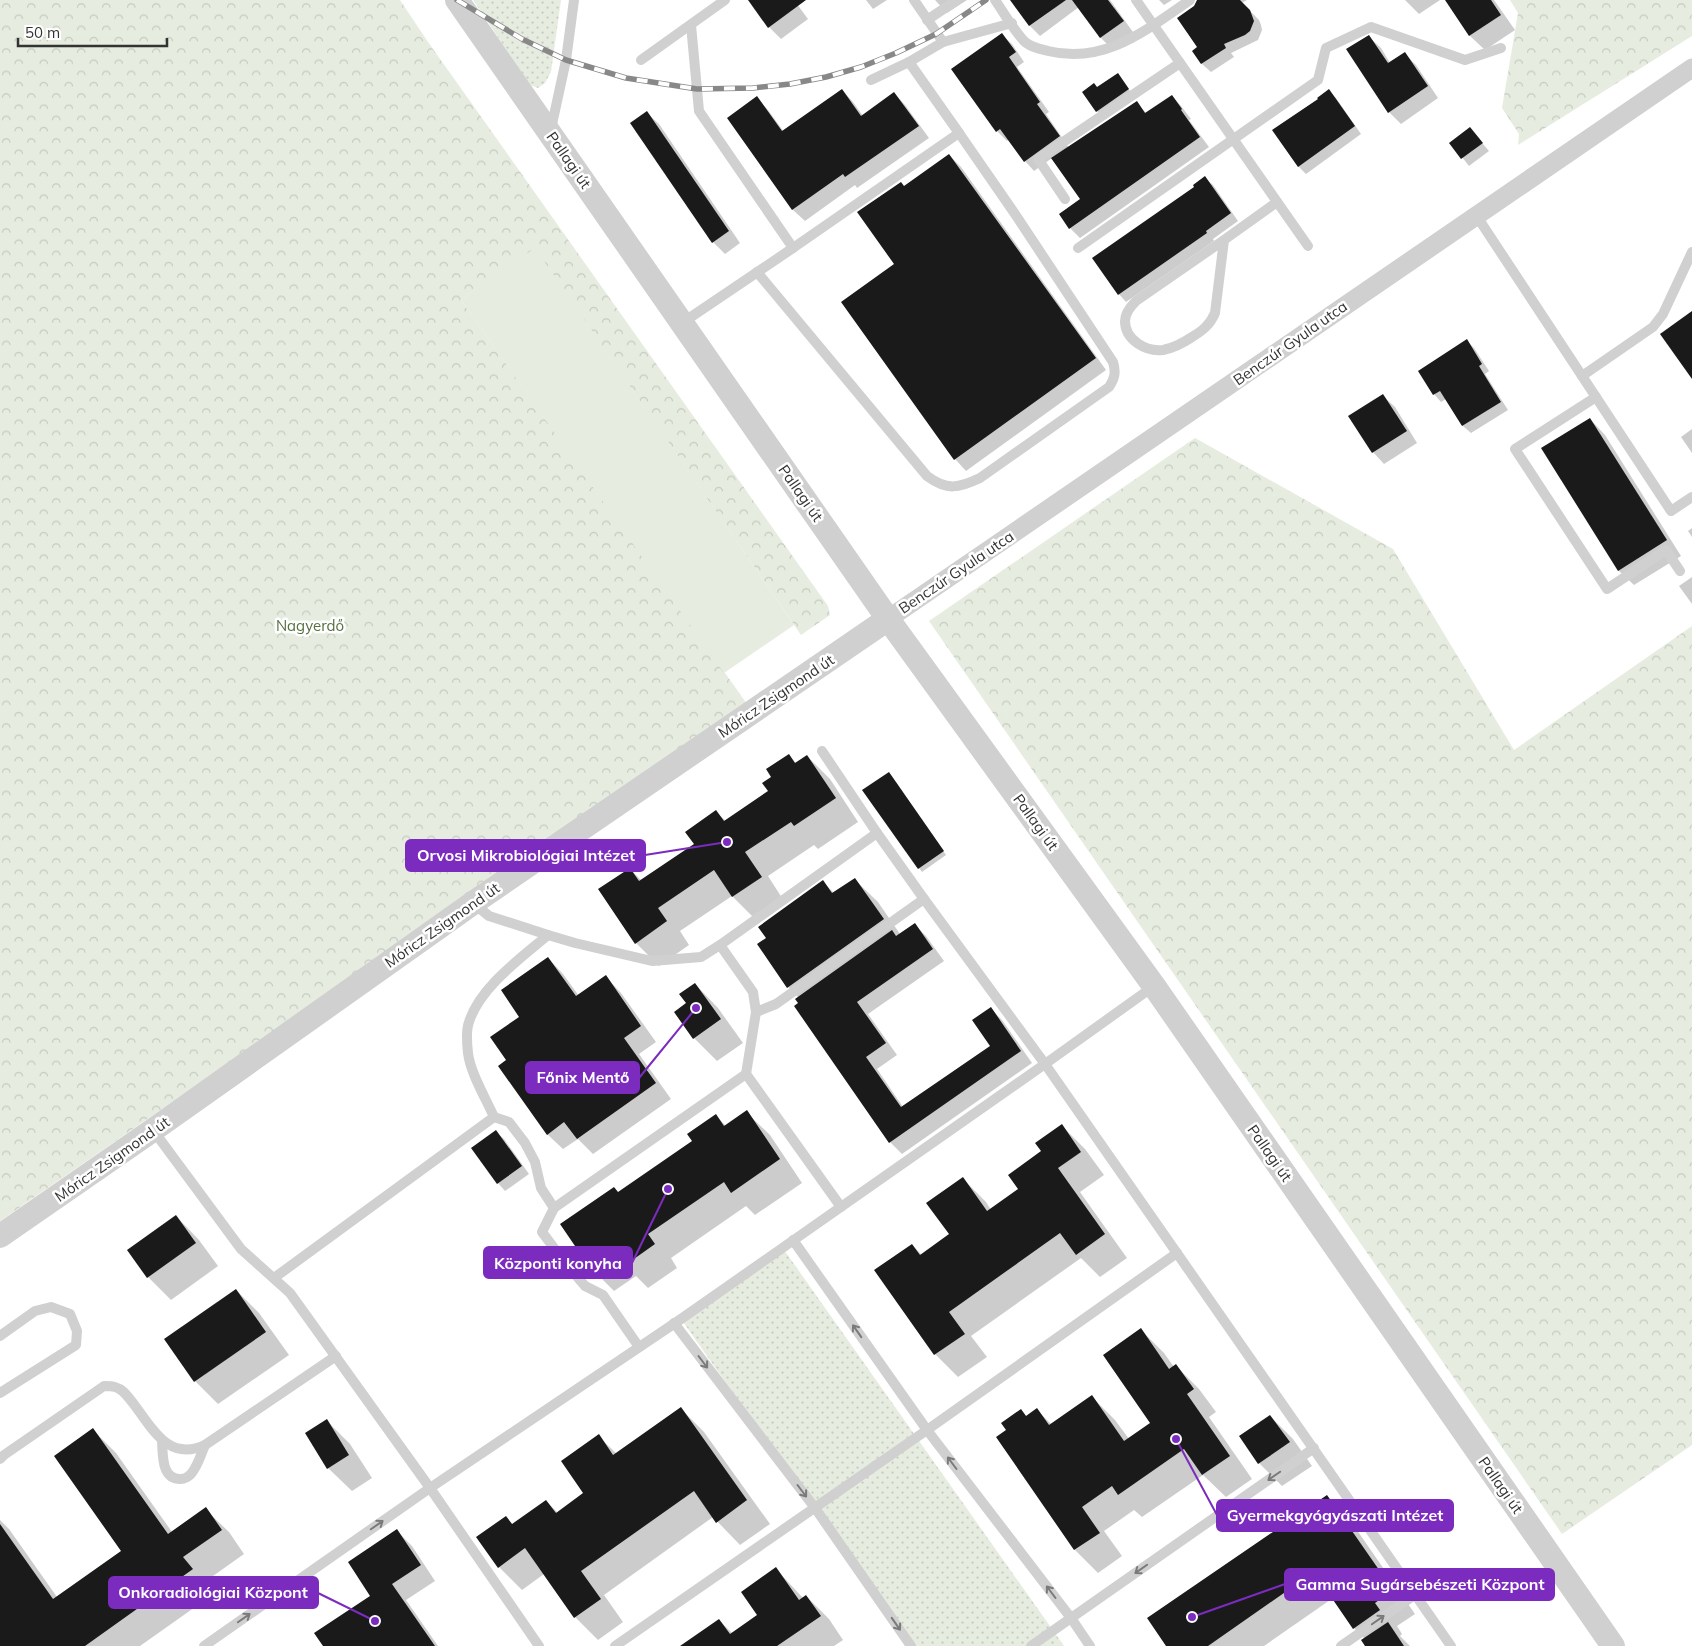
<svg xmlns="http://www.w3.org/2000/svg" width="1692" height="1646" font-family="Mulish,sans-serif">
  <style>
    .green { fill: url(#green-dots) }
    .forest { fill: url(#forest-crowns) }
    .pitch { fill: #e6ecdf }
    .shadow { fill: #0003 }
    .building { fill: #1a1a1a }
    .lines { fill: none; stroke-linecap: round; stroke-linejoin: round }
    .service { stroke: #d0d0d0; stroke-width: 10 }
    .minor { stroke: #d0d0d0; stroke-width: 19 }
    .tertiary { stroke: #d0d0d0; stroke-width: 24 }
    .rail-casing { stroke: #888; stroke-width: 5.5 }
    .rail { stroke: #fff; stroke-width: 4; stroke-dasharray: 11; stroke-linecap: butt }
    .oneway { stroke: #7a7a7a }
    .labels { text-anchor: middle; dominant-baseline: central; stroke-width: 5; stroke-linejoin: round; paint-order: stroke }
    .street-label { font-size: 15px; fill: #333; stroke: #fff }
    .park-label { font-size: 15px; fill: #56703f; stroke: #fff }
    .leader { fill: none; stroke: #7b2cbf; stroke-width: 2 }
    .callout-dot { fill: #7b2cbf; stroke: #fff; stroke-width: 2 }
    .callout { fill: #7b2cbf; stroke: #7b2cbf; stroke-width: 2 }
    .callout-label { font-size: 16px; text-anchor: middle; font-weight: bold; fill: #fff }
  </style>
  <defs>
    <pattern id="green-dots" width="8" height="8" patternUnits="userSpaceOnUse" patternTransform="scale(1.25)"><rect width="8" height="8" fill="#e6ecdf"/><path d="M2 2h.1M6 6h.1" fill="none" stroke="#c6cbc0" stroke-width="1.8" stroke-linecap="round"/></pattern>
    <pattern id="forest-crowns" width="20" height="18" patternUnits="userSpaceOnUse" patternTransform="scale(1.25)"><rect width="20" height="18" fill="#e6ecdf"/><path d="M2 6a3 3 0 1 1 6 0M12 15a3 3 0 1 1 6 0" fill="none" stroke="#c6cbc0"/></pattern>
  </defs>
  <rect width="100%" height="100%" fill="#fff"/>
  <g class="green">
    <polygon points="473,0 561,0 551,72 545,83 538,88 530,85"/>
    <polygon points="782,1247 1064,1646 911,1646 681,1319"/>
  </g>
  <g class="forest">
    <polygon points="0,0 400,0 428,42 828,606 830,615 801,635 535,249 461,300 747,704 0,1221"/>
    <polygon points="1510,0 1692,0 1692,36 1518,145 1519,134 1502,108 1518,13"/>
    <polygon points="1195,438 1393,549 1514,750 1692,626 1692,1445 1562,1534 929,621"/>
  </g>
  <polygon class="pitch" points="535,248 794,625 724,673 461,300"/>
  <g class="shadow">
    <polygon points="751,0 794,0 808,19 781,39 769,27"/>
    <polygon points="866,0 887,0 873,9"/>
    <polygon points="935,0 967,0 947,13"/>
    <polygon points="1015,0 1110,0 1133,32 1111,48 1101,38 1079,7 1040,36 1030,26 1013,2"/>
    <polygon points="1159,0 1172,0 1164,5"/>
    <polygon points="1198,0 1247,0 1242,3 1259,20 1261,25 1262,30 1258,40 1231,53 1234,57 1211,72 1202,64 1194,51 1199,48 1195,6"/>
    <polygon points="1405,0 1440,0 1419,14"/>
    <polygon points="1446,0 1494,0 1515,30 1485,50 1470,36"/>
    <polygon points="1002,35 1012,44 1024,62 1017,67 1049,112 1046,114 1069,148 1136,102 1147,114 1172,96 1181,106 1191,119 1189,120 1209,147 1080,238 1070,228 1060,214 1081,199 1052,158 1034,171 1025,161 1009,139 1007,141 997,131 953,69"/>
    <polygon points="1369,37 1381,48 1390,63 1404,53 1416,65 1438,98 1401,124 1389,112"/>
    <polygon points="1117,75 1134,96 1103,117 1097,111 1098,88"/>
    <polygon points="842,90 853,102 863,116 894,93 905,105 929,138 857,188 855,185 805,221 793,210 728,118 757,98 768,110 784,132"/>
    <polygon points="1329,91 1336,98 1361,134 1306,174 1299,167 1274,130 1319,100"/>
    <polygon points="647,113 659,124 740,243 725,254 713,242 632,124"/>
    <polygon points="1470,129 1489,151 1469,166 1451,143"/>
    <polygon points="949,155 961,167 1106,370 966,471 955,459 896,264 904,187"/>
    <polygon points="1205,178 1213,185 1238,221 1213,239 1214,241 1126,302 1119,294 1196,187"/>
    <polygon points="1467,341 1474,348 1489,371 1485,374 1508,410 1471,433 1463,426 1446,399 1441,402 1434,394"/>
    <polygon points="1383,396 1395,407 1417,443 1384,464 1373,452"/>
    <polygon points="1590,419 1605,435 1681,556 1634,585 1618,570"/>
    <polygon points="1692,429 1692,453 1681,437"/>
    <polygon points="1692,528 1692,537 1688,531"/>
    <polygon points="1692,577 1692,604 1679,586"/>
    <polygon points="788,755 796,763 807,756 830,779 858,822 818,849 814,845 768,876 784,901 756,920 732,896 680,931 689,945 659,966 636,943 630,869 642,881 696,845 716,812 726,821 769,792 773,778"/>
    <polygon points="892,777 946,855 922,872 919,868"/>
    <polygon points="854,879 878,902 900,934 914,924 926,936 944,961 868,1014 897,1055 877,1069 903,1107 991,1046 991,1009 1002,1020 1032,1063 902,1154 890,1142 800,1004 799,998 788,987 767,939 823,882 834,893"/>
    <polygon points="548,958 563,974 579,996 606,977 621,993 656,1042 639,1054 671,1099 593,1154 578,1139 563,1149 547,1134 508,1061 521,1017"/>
    <polygon points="695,984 718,1008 743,1043 717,1061 694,1038"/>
    <polygon points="746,1112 770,1135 802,1183 755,1215 746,1206 671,1258 677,1268 648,1288 636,1276 614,1291 591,1268 561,1224 618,1193 694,1141 716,1116 726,1126"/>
    <polygon points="1062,1126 1085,1149 1104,1175 1080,1192 1127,1258 1100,1277 1081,1258 971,1336 987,1357 958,1377 935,1354 876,1271 912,1245 922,1255 950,1235 963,1179 986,1202 991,1210 1020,1189"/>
    <polygon points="496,1132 504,1139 529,1174 505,1191 498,1183"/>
    <polygon points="176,1216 199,1240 218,1266 171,1300 148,1277"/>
    <polygon points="236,1290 259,1313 289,1355 218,1404 195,1381"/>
    <polygon points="1141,1330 1164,1353 1174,1367 1176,1366 1199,1389 1216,1412 1209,1417 1252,1479 1226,1497 1203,1475 1142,1517 1134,1510 1104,1531 1122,1556 1098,1573 1075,1550 997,1438 1007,1430 1021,1410 1027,1417 1037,1410 1052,1425 1092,1397 1115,1420 1129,1439 1152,1423"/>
    <polygon points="681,1409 704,1432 770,1524 740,1545 713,1517 604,1595 623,1622 598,1640 575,1617 544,1574 522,1590 499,1567 506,1517 513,1525 546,1501 558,1513 585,1494 598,1436 617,1454"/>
    <polygon points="1270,1416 1293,1439 1312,1466 1282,1486 1259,1463 1241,1437"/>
    <polygon points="327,1421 350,1444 372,1478 352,1491 328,1468"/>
    <polygon points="93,1430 116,1453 172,1532 205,1509 229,1532 244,1554 206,1581 215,1593 140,1646 0,1646 0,1520 9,1529 57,1597 123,1551"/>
    <polygon points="1327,1496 1350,1520 1415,1614 1397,1626 1402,1634 1400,1636 1410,1646 1364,1646 1366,1645 1365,1639 1354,1628 1333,1598 1264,1646 1168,1646"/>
    <polygon points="397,1531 412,1546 435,1581 406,1600 438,1646 324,1646 372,1596"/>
    <polygon points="776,1569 803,1598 806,1596 829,1619 843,1640 834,1646 701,1646 719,1620 732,1633 758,1616"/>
  </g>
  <g class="building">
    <polygon points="748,0 806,0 768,28"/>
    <polygon points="1010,0 1066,0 1029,26"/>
    <polygon points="1072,0 1108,0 1124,21 1100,38"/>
    <polygon points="1197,0 1240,0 1250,10 1254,21 1250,31 1245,35 1224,44 1226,48 1201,64 1192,51 1197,47 1177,18 1194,6"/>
    <polygon points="1445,0 1491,0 1501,15 1469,36"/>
    <polygon points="1002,33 1016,52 1009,57 1040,102 1037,104 1060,136 1024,162 1000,129 996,132 951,69"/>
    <polygon points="1369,35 1388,63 1405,52 1428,86 1388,113 1346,49"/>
    <polygon points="1118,73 1129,89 1096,112 1082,92 1094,83 1097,87"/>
    <polygon points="842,89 861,116 894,92 919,126 845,177 843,174 792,210 727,118 757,96 782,131"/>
    <polygon points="1329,89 1355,126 1298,167 1272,130 1318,99 1317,98"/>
    <polygon points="1172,95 1182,109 1181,110 1200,137 1069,229 1059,214 1080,199 1051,158 1137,101 1145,113"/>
    <polygon points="647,111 729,231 712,243 630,123"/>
    <polygon points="1470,127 1483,143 1461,159 1449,143"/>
    <polygon points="949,154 1096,358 954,460 841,302 894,264 857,212 901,182 904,186"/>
    <polygon points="1205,176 1231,213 1206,231 1207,233 1118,295 1092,258 1194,187 1193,185"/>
    <polygon points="1692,311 1692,379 1660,334"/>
    <polygon points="1467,339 1482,364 1479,366 1501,402 1462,426 1440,391 1433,395 1418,371"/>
    <polygon points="1383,394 1407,431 1372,453 1348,416"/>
    <polygon points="1590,418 1667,540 1618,571 1541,448"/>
    <polygon points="789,754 795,763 807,755 836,798 794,826 791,822 745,852 762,877 732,897 714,870 658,908 667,921 635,944 598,889 630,868 639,881 694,844 685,832 716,810 724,821 768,791 762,783 771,777 766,769"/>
    <polygon points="889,772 944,851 918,869 862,790"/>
    <polygon points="855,878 884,919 787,988 757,944 766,938 758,927 823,880 832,893"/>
    <polygon points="915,923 933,949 857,1002 886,1043 866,1057 901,1107 990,1046 972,1020 991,1007 1021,1051 889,1143 794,1006 798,1003 795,999 892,930 896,936"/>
    <polygon points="548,957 576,996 606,975 641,1026 624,1038 656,1083 577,1139 564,1122 547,1135 498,1066 506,1060 490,1037 519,1017 501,990"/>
    <polygon points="695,983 721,1019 693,1039 674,1012 686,1003 679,994"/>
    <polygon points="747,1110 780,1159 731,1193 724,1182 648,1234 655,1244 624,1266 614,1252 590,1268 560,1224 614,1187 618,1192 692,1141 687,1134 716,1114 724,1126"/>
    <polygon points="1062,1124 1081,1152 1058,1168 1105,1234 1076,1255 1060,1233 949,1312 965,1334 934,1355 874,1270 912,1244 920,1255 949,1234 926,1203 963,1177 987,1211 1018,1189 1008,1175 1041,1151 1035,1143"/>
    <polygon points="496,1130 522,1166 497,1184 471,1148"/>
    <polygon points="176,1215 196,1243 147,1278 127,1250"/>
    <polygon points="236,1289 266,1332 194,1382 164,1339"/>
    <polygon points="1141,1328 1169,1369 1176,1364 1194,1389 1187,1394 1230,1456 1202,1475 1184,1449 1118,1495 1112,1486 1082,1507 1100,1533 1074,1550 996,1437 1006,1430 1001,1423 1021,1409 1026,1416 1037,1408 1049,1425 1092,1395 1124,1441 1150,1423 1103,1355"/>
    <polygon points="681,1407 747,1500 716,1523 694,1491 581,1571 601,1599 574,1618 525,1548 498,1568 476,1537 506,1516 512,1524 546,1500 556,1513 583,1493 561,1461 599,1434 613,1455"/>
    <polygon points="1270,1415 1290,1442 1258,1464 1239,1436"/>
    <polygon points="327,1419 349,1455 327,1469 305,1433"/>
    <polygon points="93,1428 168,1534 206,1507 222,1530 183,1557 193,1569 85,1646 0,1646 0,1524 53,1599 121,1551 54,1456"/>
    <polygon points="1327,1495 1393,1590 1375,1603 1380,1610 1353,1629 1314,1572 1208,1646 1166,1646 1147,1618"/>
    <polygon points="397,1529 421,1565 392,1584 435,1646 323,1646 314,1633 370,1596 348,1562"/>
    <polygon points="776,1567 799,1600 806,1595 821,1616 777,1646 680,1646 719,1619 730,1634 757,1615 741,1592"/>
    <polygon points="1388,1622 1404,1646 1365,1646 1361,1640"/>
  </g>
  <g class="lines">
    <g class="service">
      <path d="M995 0C1004 13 1013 29 1024 41 1030 47 1040 49 1048 51 1105 65 1146 30 1190 0"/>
      <polyline points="1136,0 1308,246"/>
      <polyline points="927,20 957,0"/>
      <polyline points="691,25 699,111 793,248 959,133 909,62 943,42 914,0"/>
      <polyline points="943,42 1012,23"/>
      <polyline points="641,60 725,0"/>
      <polyline points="871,80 909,62"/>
      <polyline points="551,129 566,60 574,0"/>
      <polyline points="1065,199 1038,159 1180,63"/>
      <polyline points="1476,215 1671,511 1692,497"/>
      <path d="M1224 240 1215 313C1210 325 1202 331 1192 337 1183 343 1174 348 1163 350 1146 352 1125 340 1125 321 1125 313 1131 306 1136 301L1224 240 1277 202"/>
      <polyline points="1078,248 1318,80 1326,48 1371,27 1465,60 1501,48"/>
      <path d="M757 272 927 476C947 491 959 488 980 478L1109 387C1115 378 1116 372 1113 362L1015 214 959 133"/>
      <polyline points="682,323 793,248"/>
      <polyline points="1582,376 1653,327 1663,314 1692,252"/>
      <polyline points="1596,397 1515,449 1607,589 1666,550 1680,571"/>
      <polyline points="877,833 924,899 1045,1064 1451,1646"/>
      <polyline points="473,903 489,916 548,935 575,943 652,961 701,957 720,945"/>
      <polyline points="756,1012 776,1004 924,899"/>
      <polyline points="746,1074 756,1012 753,992 720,945 877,833 822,751"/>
      <path d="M494 1117C486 1099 470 1072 468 1053 467 1044 466 1030 469 1022 480 987 521 958 548 935"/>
      <polyline points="153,1130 241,1249 290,1293 430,1488 539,1646"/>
      <polyline points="554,1208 542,1232 563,1260 585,1286 603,1295 639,1347"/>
      <polyline points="793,1240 927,1430 1071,1618 1090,1646"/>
      <polyline points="274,1278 494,1117 509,1122 525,1143 535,1162 541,1188 554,1208 746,1074 841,1207"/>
      <polyline points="674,1323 815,1508 911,1646"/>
      <polyline points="0,1336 35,1311 51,1307 70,1314 77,1331 76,1345 0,1393"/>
      <path d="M162 1441C163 1454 161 1480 181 1479 185 1479 188 1477 191 1474 198 1466 201 1454 205 1445"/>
      <path d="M0 1459 4 1455 104 1386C107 1386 112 1386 115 1387 123 1389 128 1397 133 1403 152 1428 168 1462 205 1445L336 1356"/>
      <polyline points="204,1646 430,1488 681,1319 1045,1064 1154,986"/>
      <polyline points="615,1646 927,1430 1177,1253"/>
      <polyline points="1031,1646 1314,1448"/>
      <polyline points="1341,1646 1416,1594"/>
    </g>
    <polyline class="minor" points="888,619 1692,68"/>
    <g class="tertiary">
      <polyline points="457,0 888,619 1154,986 1613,1646"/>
      <polyline points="0,1236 153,1130 473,903 888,619"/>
    </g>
    <defs>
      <polyline id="rail" points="457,0 522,39 566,60 626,78 697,89 753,88 790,84 826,77 861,67 896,53 936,34 986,0"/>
    </defs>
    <use href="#rail" class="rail-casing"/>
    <use href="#rail" class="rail"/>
  </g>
  <defs><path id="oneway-shaft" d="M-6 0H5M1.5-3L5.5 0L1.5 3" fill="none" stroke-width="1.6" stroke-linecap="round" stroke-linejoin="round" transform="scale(1.25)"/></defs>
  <g class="oneway">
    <use href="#oneway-shaft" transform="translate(857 1331) rotate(-125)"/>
    <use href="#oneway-shaft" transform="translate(703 1362) rotate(53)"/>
    <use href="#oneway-shaft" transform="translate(952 1463) rotate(-127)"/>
    <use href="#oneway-shaft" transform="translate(1274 1476) rotate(145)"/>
    <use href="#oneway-shaft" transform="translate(802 1491) rotate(53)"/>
    <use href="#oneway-shaft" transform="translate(377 1525) rotate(-35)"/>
    <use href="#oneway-shaft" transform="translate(1141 1569) rotate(145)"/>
    <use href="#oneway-shaft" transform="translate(1051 1592) rotate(-127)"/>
    <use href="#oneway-shaft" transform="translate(244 1618) rotate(-35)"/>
    <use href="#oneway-shaft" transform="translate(1378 1620) rotate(-35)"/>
    <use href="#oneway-shaft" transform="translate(896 1624) rotate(55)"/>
  </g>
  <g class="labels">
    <g class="street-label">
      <text transform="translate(569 160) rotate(55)">Pallagi út</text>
      <text transform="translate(1290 343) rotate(-35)">Benczúr Gyula utca</text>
      <text transform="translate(801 493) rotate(55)">Pallagi út</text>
      <text transform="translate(956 572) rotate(-34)">Benczúr Gyula utca</text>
      <text transform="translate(776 696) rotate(-34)">Móricz Zsigmond út</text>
      <text transform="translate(1036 822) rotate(54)">Pallagi út</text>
      <text transform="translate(442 925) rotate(-35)">Móricz Zsigmond út</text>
      <text transform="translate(1270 1153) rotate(55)">Pallagi út</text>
      <text transform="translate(112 1159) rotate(-35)">Móricz Zsigmond út</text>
      <text transform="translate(1501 1485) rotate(55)">Pallagi út</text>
    </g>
    <g class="park-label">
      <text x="310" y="625">Nagyerdő</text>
    </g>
  </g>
  <path class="leader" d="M727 842L645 855M696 1008L639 1078M668 1189L632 1263M1176 1439L1217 1515M1192 1617L1285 1584M375 1621L318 1593"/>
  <g class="callout-dot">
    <circle cx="727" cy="842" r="5"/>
    <circle cx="696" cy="1008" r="5"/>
    <circle cx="668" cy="1189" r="5"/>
    <circle cx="1176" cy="1439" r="5"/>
    <circle cx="1192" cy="1617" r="5"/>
    <circle cx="375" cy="1621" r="5"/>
  </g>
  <g class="callout">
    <rect x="406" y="840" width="239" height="31" rx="5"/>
    <rect x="526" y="1062" width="113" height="31" rx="5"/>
    <rect x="484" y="1247" width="148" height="31" rx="5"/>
    <rect x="1217" y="1500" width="236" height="31" rx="5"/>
    <rect x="1285" y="1569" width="269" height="31" rx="5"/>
    <rect x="109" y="1577" width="209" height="31" rx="5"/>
  </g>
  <g class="callout-label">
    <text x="526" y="861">Orvosi Mikrobiológiai Intézet</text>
    <text x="583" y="1083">Főnix Mentő</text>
    <text x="558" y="1269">Központi konyha</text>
    <text x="1335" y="1521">Gyermekgyógyászati Intézet</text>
    <text x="1420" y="1590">Gamma Sugársebészeti Központ</text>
    <text x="213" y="1598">Onkoradiológiai Központ</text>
  </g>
  <path d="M18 38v8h149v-8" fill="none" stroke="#333333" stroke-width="2.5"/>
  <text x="25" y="38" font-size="15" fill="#333333" stroke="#ffffff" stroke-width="4" paint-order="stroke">50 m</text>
</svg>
